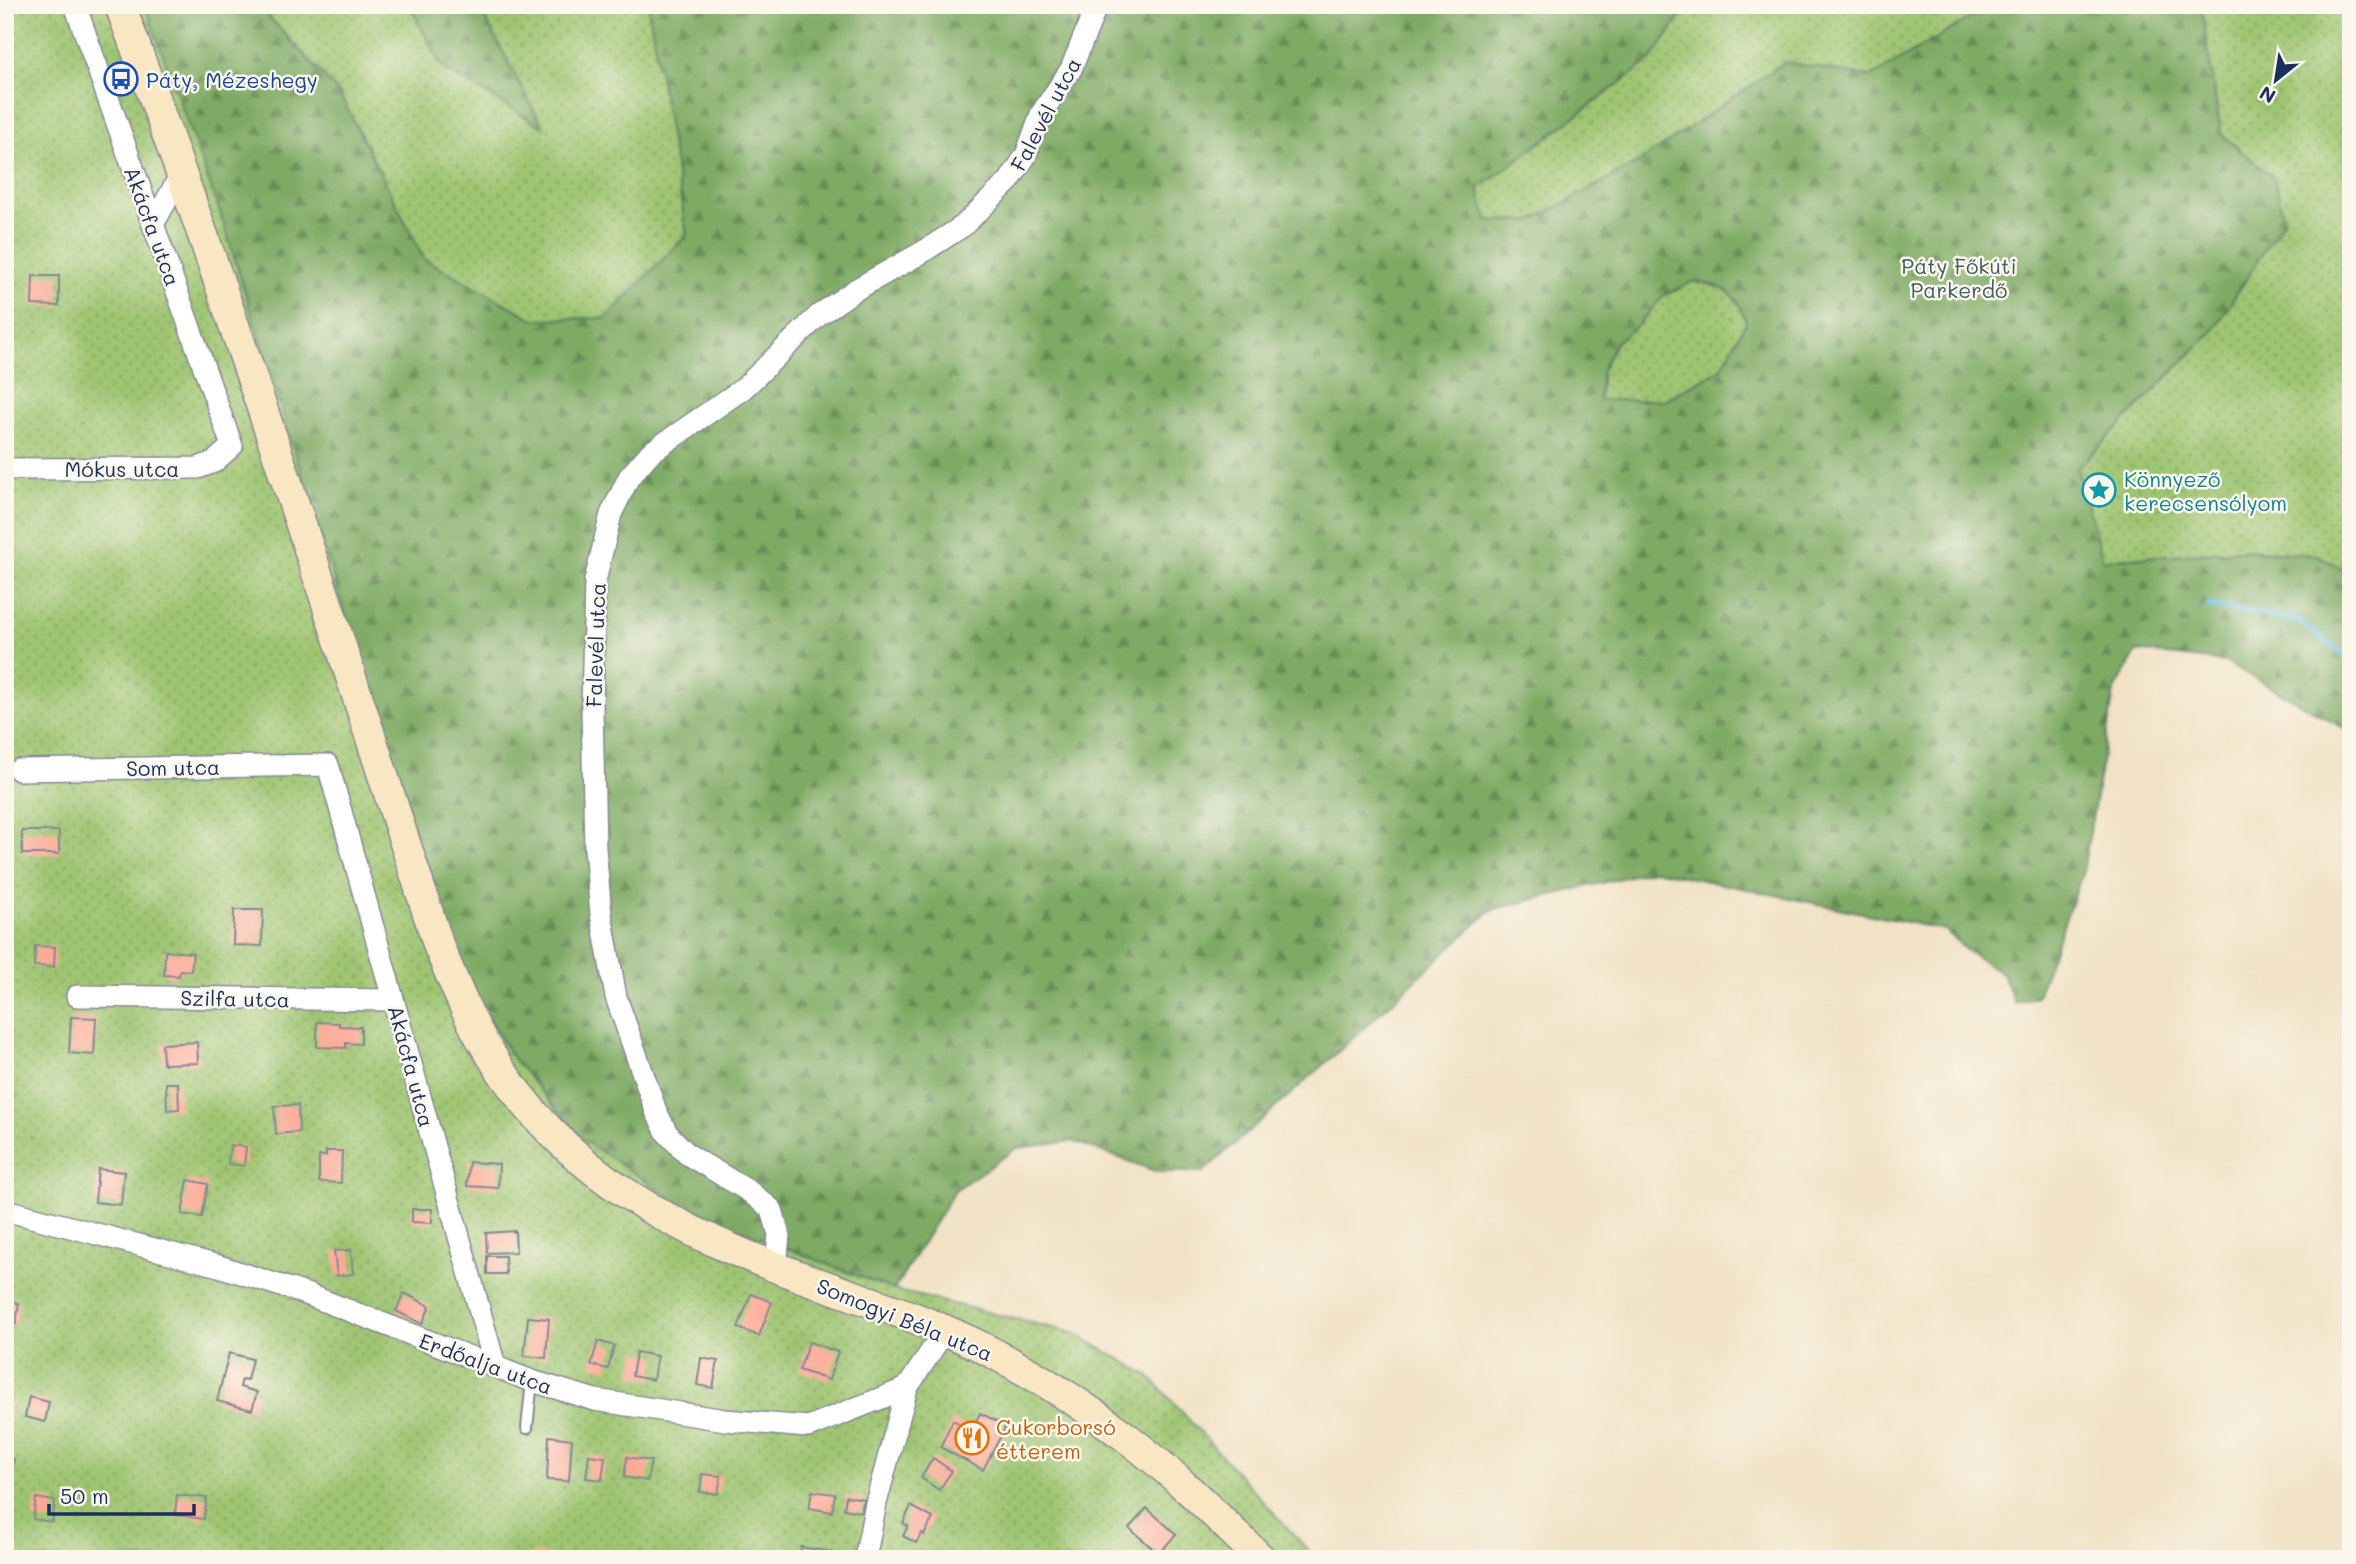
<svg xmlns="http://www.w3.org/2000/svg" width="2356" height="1564" font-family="Mali,sans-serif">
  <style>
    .grass { fill: url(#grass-dots); stroke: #5c7a68; stroke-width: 2 }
    .forest { fill: url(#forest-firs); stroke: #4c6c60; stroke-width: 2; fill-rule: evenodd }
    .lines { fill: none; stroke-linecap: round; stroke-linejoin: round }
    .stream { stroke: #5ebadc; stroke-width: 6 }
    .building { fill: #fca995 }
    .lane-casing { stroke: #868892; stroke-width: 14 }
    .street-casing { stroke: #868892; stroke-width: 24 }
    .secondary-casing { stroke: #868892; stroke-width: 33 }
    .lane { stroke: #fff; stroke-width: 10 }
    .street { stroke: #fff; stroke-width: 21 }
    .secondary { stroke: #f9e7c3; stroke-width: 30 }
    .labels { text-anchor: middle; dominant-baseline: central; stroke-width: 5; stroke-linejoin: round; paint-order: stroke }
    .transit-label { font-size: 21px; fill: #164399; stroke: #fbf7ec; text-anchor: start }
    .street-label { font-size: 21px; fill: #1b2f5e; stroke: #fbf7ec }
    .park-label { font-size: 21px; fill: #425c64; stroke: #fbf7ec }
    .culture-label { font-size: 21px; fill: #0d838f; stroke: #fbf7ec; text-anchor: start }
    .food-label { font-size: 21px; fill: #c56008; stroke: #fbf7ec; text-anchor: start }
  </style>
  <defs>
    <pattern id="grass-dots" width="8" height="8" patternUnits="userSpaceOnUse" patternTransform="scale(1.75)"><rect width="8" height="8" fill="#9ec571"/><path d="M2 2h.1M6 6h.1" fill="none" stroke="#80a060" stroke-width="1.8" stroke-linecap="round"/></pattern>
    <pattern id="forest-firs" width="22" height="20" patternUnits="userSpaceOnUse" patternTransform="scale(1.75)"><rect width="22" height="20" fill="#7eaa63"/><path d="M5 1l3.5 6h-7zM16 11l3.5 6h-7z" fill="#668b55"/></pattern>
  </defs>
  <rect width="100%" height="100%" fill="#fbf7ec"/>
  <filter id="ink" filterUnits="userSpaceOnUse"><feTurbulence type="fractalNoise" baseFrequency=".0143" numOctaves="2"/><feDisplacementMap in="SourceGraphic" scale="14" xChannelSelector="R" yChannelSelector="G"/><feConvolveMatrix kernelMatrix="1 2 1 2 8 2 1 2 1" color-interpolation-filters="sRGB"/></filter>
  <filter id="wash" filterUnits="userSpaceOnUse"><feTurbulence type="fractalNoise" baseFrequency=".00686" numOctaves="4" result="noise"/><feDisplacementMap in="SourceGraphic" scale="28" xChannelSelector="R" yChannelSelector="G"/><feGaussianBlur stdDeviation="1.57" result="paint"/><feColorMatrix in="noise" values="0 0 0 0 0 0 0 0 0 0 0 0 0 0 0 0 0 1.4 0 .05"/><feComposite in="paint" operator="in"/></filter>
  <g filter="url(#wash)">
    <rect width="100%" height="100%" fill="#f1e2c5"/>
    <g class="grass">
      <polygon points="5,5 145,5 222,218 376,714 690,1210 894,1290 1074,1333 1148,1375 1316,1559 5,1559"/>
      <polygon points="258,5 409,5 443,68 542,126 478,5 648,5 687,235 606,318 533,319 424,259 340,94"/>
      <polygon points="1688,5 1992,5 1871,77 1785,62 1641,161 1532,221 1488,220 1477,189 1651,60"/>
      <polygon points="2201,5 2351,5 2351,573 2317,555 2242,550 2103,560 2077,469 2213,331 2274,178 2221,134"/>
      <path d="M1694 281C1725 287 1736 290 1746 322L1721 369 1664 400H1599L1602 370 1615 343 1638 325 1663 296Z"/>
    </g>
    <g class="forest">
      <path d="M145 5H258L340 94 424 259 533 319 606 318 687 235 648 5H1688L1651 60 1478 189 1488 220 1532 221 1641 161 1785 62 1871 77 1992 5H2201L2221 134 2274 178 2284 219 2213 331 2077 469 2103 560 2242 550 2317 555 2351 573V732L2226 662 2137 651 2114 692 2083 871 2037 996 2014 1003 2003 974 1966 950 1945 930 1654 870 1491 910 1340 1050 1203 1172H1158L1073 1141 1017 1148 955 1190 894 1290 690 1210 582 1139 515 1061 444 947 376 714 222 218ZM1694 281C1725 287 1736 290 1746 322L1721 369 1665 400H1599L1602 370 1615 343 1638 325 1663 296Z"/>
      <polygon points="409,5 478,5 543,127 443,68"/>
    </g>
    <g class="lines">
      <polyline class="stream" points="2208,606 2297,620 2351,660"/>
    </g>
    <g id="blocks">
      <g class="building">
        <polygon points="33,276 59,276 59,306 32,305"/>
        <polygon points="5,517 10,517 9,538 5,538"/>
        <rect x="22" y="831" width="37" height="23"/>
        <polygon points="234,910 263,910 262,946 233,945"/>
        <polygon points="35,946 55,947 54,967 34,966"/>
        <polygon points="165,951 193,953 191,971 180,970 179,976 164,975"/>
        <polygon points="71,1017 96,1018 94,1055 69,1053"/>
        <polygon points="317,1022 339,1023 339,1026 361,1027 361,1044 346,1043 346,1048 317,1047"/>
        <polygon points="197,1042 198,1063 163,1064 162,1044"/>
        <polygon points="166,1083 178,1083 179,1109 167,1110"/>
        <polygon points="298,1105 299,1132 276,1134 274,1106"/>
        <polygon points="230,1145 246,1147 244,1166 228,1164"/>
        <polygon points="326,1151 342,1151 341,1183 319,1182 319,1156 326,1156"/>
        <polygon points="469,1162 499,1164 498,1188 467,1186"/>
        <polygon points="98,1169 124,1172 121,1205 95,1202"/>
        <polygon points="188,1180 208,1184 202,1217 182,1214"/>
        <polygon points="412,1209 432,1209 432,1223 412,1222"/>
        <polygon points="515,1231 516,1252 487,1253 486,1233"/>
        <polygon points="351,1250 353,1274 337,1276 334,1251"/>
        <polygon points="487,1256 505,1256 506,1274 487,1274"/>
        <polygon points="404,1293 430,1306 422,1324 396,1311"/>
        <polygon points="751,1294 772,1302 759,1336 738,1328"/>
        <polygon points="5,1301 19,1303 16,1324 5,1323"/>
        <polygon points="528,1317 549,1319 546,1358 524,1356"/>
        <polygon points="598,1341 614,1346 608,1369 591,1365"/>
        <polygon points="809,1342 838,1352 829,1380 799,1370"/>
        <polygon points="636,1352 657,1356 653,1380 632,1376"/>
        <polygon points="229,1353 252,1359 247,1380 242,1379 240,1387 257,1392 252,1410 217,1401"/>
        <polygon points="701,1358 718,1361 713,1388 697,1385"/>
        <polygon points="5,1397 11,1398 7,1422 5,1422"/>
        <polygon points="29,1397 49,1402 45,1422 25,1417"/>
        <polygon points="980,1413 1006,1426 983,1470 940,1447 953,1420 972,1430"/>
        <polygon points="549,1436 572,1439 569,1481 547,1480"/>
        <polygon points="589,1455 605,1457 602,1480 586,1478"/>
        <polygon points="627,1457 651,1461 647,1481 624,1477"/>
        <polygon points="5,1458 14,1459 11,1478 5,1477"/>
        <polygon points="933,1458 952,1471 939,1490 921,1478"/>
        <polygon points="702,1474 721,1476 718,1494 700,1492"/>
        <polygon points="812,1491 835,1494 832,1512 809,1508"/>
        <polygon points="177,1495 207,1498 204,1519 175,1515"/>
        <polygon points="846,1496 864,1499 861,1512 844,1509"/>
        <polygon points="36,1498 55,1501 52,1522 33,1519"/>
        <polygon points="911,1506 933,1518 924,1535 922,1533 916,1543 903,1536 908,1526 903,1523"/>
        <polygon points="1147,1508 1176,1534 1159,1554 1129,1528"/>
        <polygon points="801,1547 832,1552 831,1559 799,1559"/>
        <polygon points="533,1553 562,1557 562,1559 532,1559"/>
      </g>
    </g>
  </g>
  <g filter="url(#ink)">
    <use href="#blocks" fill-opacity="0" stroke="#868892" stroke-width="2"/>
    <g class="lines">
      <defs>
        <polyline id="lane" points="527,1428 532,1381"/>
        <g id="street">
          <polyline points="153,225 182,172"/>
          <polyline points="5,469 198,468 214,462 232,446 75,5"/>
          <polyline points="19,770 328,765 495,1366"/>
          <polyline points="77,996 393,1000"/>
          <polyline points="5,1210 219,1266 306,1294 532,1381 595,1400 725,1420 808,1427 907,1388 945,1330"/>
          <polyline points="776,1267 779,1234 772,1210 750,1192 687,1154 667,1133 656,1111 616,997 601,914 595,848 592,707 595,581 611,514 629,477 650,453 744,388 819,315 855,290 921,253 963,226 1010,180 1026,155 1041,114 1071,69 1097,5"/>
          <polyline points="865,1559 876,1503 907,1388"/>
        </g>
        <path id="secondary" d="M120 5C236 316 336 632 439 947 453 980 467 1016 486 1047 563 1178 679 1232 815 1282 875 1304 937 1323 993 1353 1039 1377 1085 1406 1127 1438 1175 1474 1218 1517 1261 1559"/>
      </defs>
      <use href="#lane" class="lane-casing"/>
      <use href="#street" class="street-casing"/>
      <use href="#secondary" class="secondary-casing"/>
      <use href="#lane" class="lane"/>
      <use href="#street" class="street"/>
      <use href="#secondary" class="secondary"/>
    </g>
  </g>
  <defs>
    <symbol id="bus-ring" viewBox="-11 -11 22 22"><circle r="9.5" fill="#fbf7ec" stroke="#1a4fb4" stroke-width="1.5"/><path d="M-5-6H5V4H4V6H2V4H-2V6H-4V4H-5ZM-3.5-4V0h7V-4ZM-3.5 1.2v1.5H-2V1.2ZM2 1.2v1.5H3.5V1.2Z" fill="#1a4fb4"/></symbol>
    <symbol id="sight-ring" viewBox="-11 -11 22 22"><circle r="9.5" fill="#fbf7ec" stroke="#0f9aa8" stroke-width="1.5"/><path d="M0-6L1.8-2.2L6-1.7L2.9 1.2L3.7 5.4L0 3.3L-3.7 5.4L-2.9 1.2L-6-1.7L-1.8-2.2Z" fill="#0f9aa8"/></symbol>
    <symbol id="restaurant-ring" viewBox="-11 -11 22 22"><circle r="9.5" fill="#fbf7ec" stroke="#e8710a" stroke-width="1.5"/><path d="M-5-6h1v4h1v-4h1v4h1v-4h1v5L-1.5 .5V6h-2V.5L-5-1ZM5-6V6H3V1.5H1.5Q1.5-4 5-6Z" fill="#e8710a"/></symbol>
  </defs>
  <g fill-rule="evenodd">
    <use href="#bus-ring" x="102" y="60" width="38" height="38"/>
    <use href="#sight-ring" x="2080" y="471" width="38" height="38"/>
    <use href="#restaurant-ring" x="953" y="1419" width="38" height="38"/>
  </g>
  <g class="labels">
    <g class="transit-label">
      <text x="146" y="79">Páty, Mézeshegy</text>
    </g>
    <g class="street-label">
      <text transform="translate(1045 114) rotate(-62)">Falevél utca</text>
      <text transform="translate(153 226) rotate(70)">Akácfa utca</text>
      <text x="122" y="468">Mókus utca</text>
      <text transform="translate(595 645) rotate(-88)">Falevél utca</text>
      <text transform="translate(173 767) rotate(-1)">Som utca</text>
      <text transform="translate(235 998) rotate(1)">Szilfa utca</text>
      <text transform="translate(412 1066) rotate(75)">Akácfa utca</text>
      <text transform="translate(905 1319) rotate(22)">Somogyi Béla utca</text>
      <text transform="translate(486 1363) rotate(20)">Erdőalja utca</text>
    </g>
    <g class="park-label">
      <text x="1959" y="265">Páty Főkúti<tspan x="1959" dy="24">Parkerdő</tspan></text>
    </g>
    <g class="culture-label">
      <text x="2124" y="478">Könnyező<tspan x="2124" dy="24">kerecsensólyom</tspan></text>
    </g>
    <g class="food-label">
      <text x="996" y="1426">Cukorborsó<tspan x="996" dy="24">étterem</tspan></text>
    </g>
  </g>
  <rect width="2356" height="1564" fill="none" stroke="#fbf7ec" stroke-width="28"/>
  <g transform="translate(2276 80) rotate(210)" stroke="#fbf7ec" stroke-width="5" paint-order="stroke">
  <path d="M0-5L12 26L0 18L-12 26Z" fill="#1b2f5e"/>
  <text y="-10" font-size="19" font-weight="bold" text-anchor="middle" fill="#1b2f5e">N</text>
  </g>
  <path d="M49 1504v10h145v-10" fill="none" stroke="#1b2f5e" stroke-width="3.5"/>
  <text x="60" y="1504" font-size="21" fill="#1b2f5e" stroke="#fbf7ec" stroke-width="5" paint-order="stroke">50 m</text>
</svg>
